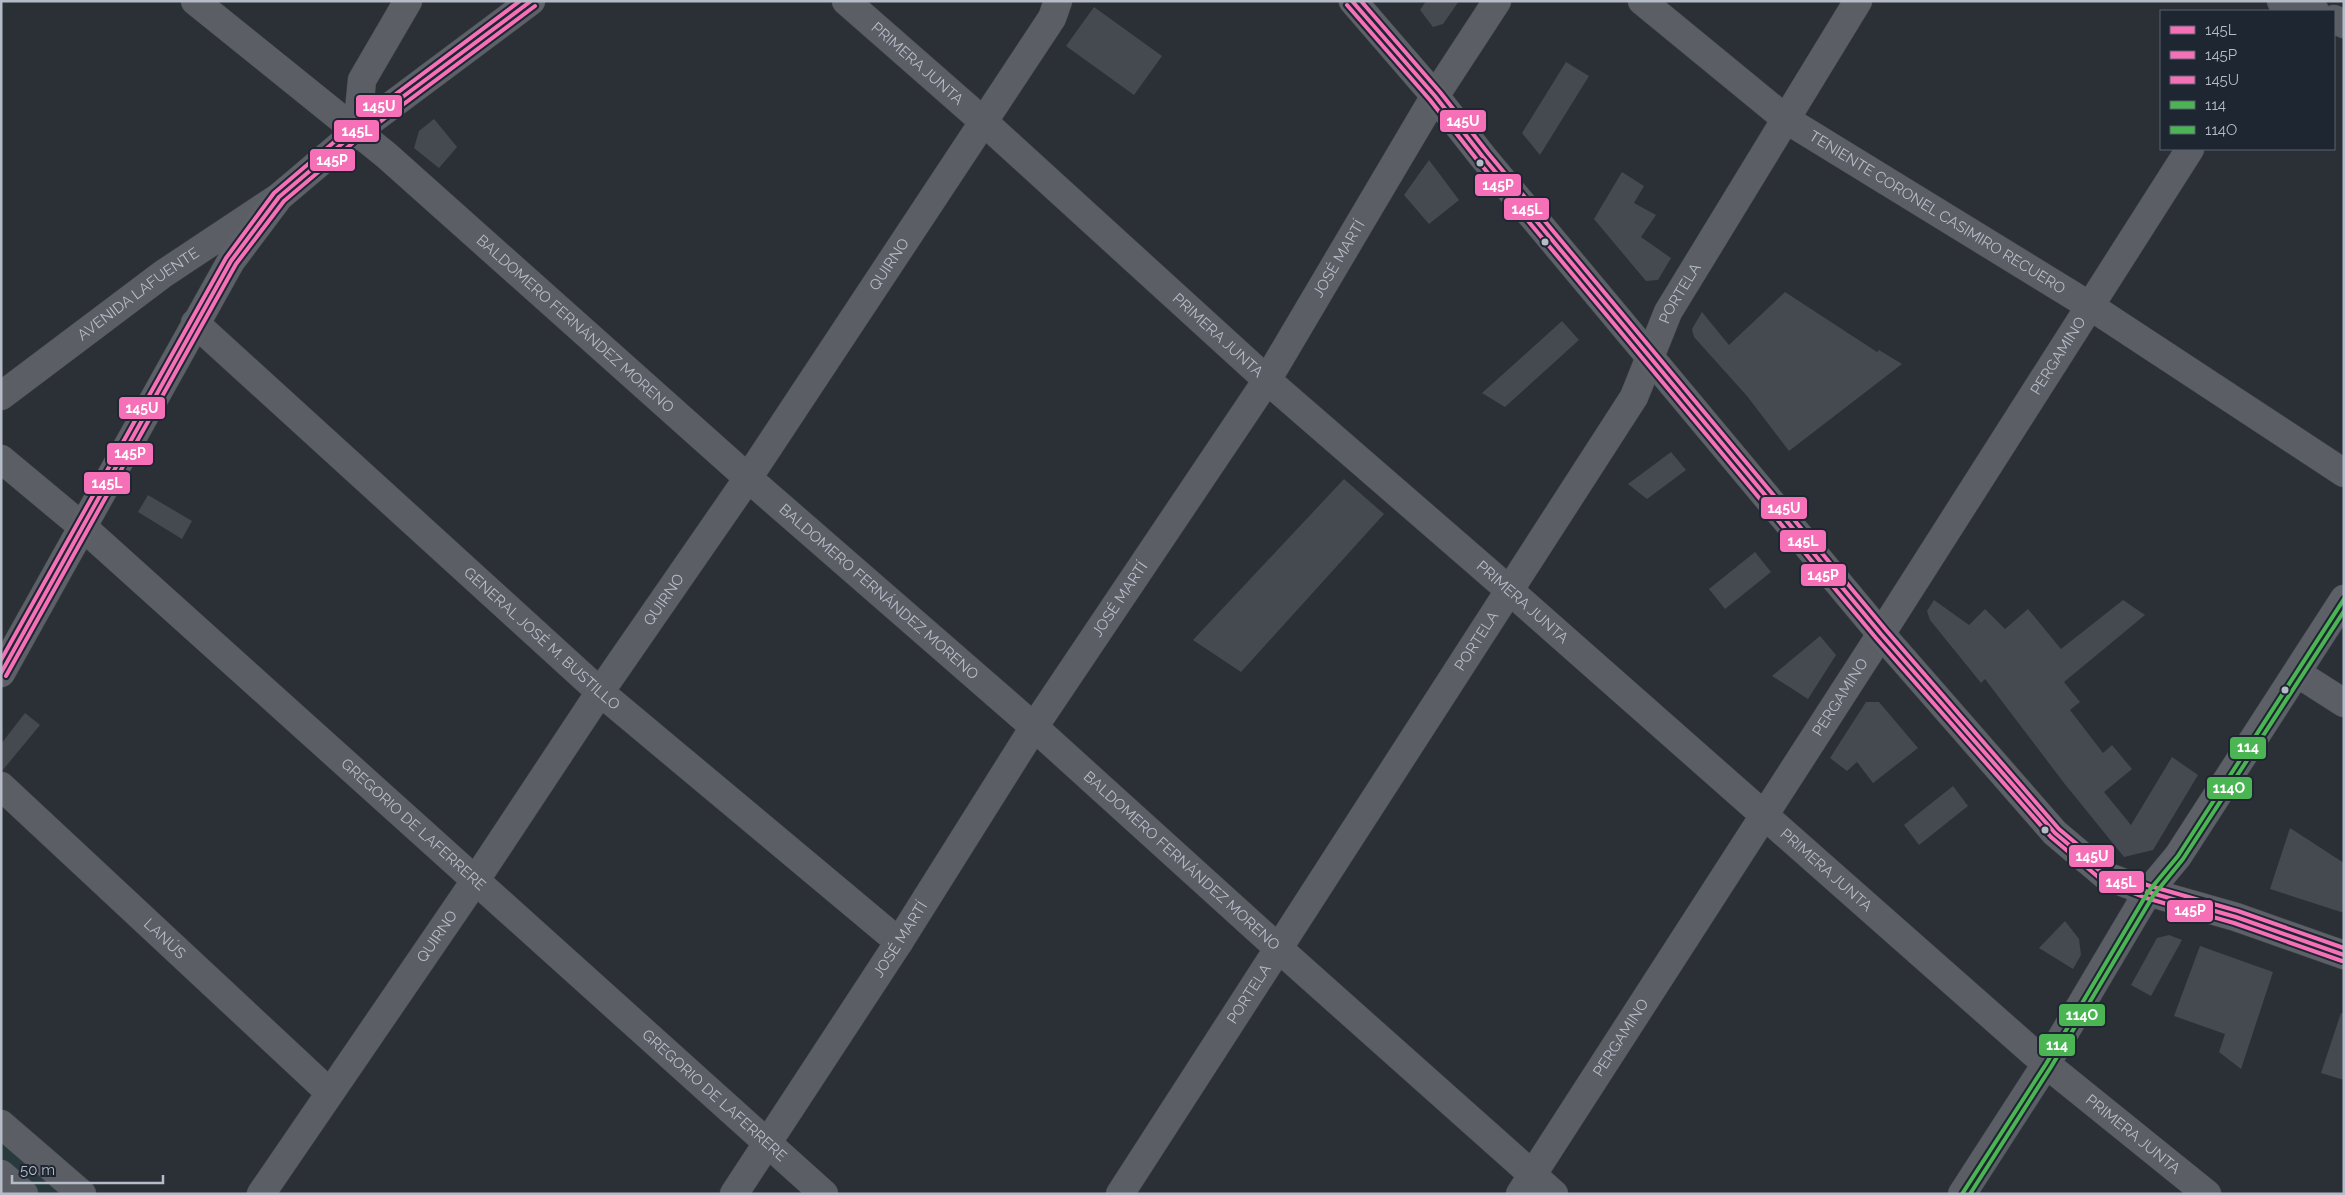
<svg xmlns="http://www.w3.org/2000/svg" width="2345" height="1195" font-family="Raleway,sans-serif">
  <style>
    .green { fill: #283a3d }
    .building { fill: #454950 }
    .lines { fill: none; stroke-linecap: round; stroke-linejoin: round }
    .minor-casing { stroke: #484c52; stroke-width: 29 }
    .major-casing { stroke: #484c54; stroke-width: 29 }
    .minor { stroke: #5b5e65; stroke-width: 28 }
    .major { stroke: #5d6167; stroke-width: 28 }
    .bus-1-casing { stroke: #1e2632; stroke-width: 8 }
    .bus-2-casing { stroke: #1e2632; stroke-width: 8 }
    .bus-3-casing { stroke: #1e2632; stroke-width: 8 }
    .bus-4-casing { stroke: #1e2632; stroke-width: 8 }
    .bus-5-casing { stroke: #1e2632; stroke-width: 8 }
    .bus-1 { stroke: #f670b8; stroke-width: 4 }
    .bus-2 { stroke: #f670b8; stroke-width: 4 }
    .bus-3 { stroke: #f670b8; stroke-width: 4 }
    .bus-4 { stroke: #4bb554; stroke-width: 4 }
    .bus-5 { stroke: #4bb554; stroke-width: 4 }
    .bus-dot { fill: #b5bcc8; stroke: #1e2632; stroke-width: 2 }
    .labels { text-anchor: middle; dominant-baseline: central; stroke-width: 4; stroke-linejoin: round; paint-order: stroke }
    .street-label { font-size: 15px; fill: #b5bcc8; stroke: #1e2632 }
    .line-badge { stroke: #1e2632; stroke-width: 2 }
    .badge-label { font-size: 14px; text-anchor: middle; font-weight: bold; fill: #fff }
  </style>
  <rect width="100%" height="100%" fill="#2b3037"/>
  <polygon class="green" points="1,1135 69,1194 36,1194 1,1163"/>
  <g class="building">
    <polygon points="1426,1 1459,1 1443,24 1433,27 1420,10"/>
    <polygon points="1094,7 1162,56 1134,95 1066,46"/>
    <polygon points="1566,62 1589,76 1540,155 1522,133"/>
    <polygon points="434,119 457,147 439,168 414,148 419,131"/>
    <polygon points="1429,160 1459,200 1429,224 1404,195"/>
    <polygon points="1622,172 1644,186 1634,203 1656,215 1641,237 1671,258 1658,280 1646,281 1594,219"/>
    <polygon points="1785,292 1877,352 1879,350 1902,364 1789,451 1747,396 1694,337 1692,329 1702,312 1729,345"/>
    <polygon points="1562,321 1579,340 1505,407 1482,393"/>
    <polygon points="1671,452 1686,470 1647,499 1628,484"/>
    <polygon points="1344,479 1384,514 1241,672 1193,640"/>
    <polygon points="148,495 192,521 182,539 138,512"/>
    <polygon points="1755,552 1771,572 1725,609 1709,589"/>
    <polygon points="1934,600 1969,625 1985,609 2005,629 2028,609 2061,649 2123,600 2145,615 2064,682 2080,702 2070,710 2103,753 2112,745 2132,769 2104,792 2131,825 2172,757 2198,775 2153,850 2124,857 2064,783 1985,679 1981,683 1930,620 1927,611"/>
    <polygon points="1820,636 1836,655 1808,699 1772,676"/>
    <polygon points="1866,702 1879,702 1918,748 1873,783 1857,762 1847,771 1830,758"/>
    <polygon points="25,713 40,725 2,771 1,744"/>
    <polygon points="1953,786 1968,806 1919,845 1904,825"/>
    <polygon points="2290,828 2344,863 2344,913 2270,889"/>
    <polygon points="2065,921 2079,939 2081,955 2073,969 2039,948"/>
    <polygon points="2169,935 2182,940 2151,996 2131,985 2157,938"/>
    <polygon points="2200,946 2273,972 2241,1069 2219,1052 2225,1034 2174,1016"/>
    <polygon points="2341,1013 2344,1014 2344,1080 2321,1073"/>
  </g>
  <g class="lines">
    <defs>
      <g id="minor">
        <path id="s1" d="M195 1 386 155 748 478 1034 727 1278 948 1554 1194"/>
        <path id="s2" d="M846 1 984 122 1267 380 1509 590 2046 1064 2207 1194"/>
        <path id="s3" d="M1642 1 1787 120 2090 306 2344 473"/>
        <polyline points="2281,1 2315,11"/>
        <polyline points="2334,19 2344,24"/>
        <polyline points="357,131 362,80 408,1"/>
        <path id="s4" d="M195 323 600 692 899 942"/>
        <path id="s5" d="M1 396 163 274 276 199"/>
        <path id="s6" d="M1 459 84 528 824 1194"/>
        <polyline points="2297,673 2344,703"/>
        <path id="s7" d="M1 786 329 1092"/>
        <polyline points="1,1124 82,1194"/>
        <polyline points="1,1174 24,1194"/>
        <path id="s8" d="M261 1194 475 881 600 692 748 478 1052 18 1058 1"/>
        <path id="s9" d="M734 1194 899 942 1034 727 1267 380 1435 96 1497 1"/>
        <path id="s10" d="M1120 1194 1634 397 1668 312 1858 1"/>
        <path id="s11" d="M1520 1194 1881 634 2190 149"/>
        <polyline points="1962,1194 2046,1064 2148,892"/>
      </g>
      <g id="major">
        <polyline points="1353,1 1435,96 1483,157 1881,634 2055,833 2106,876 2148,892 2236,917 2344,955"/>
        <polyline points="1,673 231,261 279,197 357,131 531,1"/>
        <polyline points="2148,892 2178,856 2344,599"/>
      </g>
    </defs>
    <use href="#minor" class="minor-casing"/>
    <use href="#major" class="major-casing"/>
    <use href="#minor" class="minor"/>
    <use href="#major" class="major"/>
    <defs>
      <g id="bus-1">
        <polyline points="1352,1 1435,96 1483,157 1881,634 2055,833 2106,876 2148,892 2236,917 2344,955"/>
        <polyline points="1,673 231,261 279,197 357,131 531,1"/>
      </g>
      <g id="bus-2">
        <polyline points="1347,5 1430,100 1478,161 1876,638 2051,837 2104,882 2146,898 2234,923 2342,961"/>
        <polyline points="6,676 236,264 284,201 361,136 535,6"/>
      </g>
      <g id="bus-3">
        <polyline points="1361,1 1440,92 1488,153 1886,630 2059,829 2109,871 2150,886 2238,911 2344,948"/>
        <polyline points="1,660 226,258 274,193 353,126 520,1"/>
      </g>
      <polyline id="bus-4" points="1962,1194 2046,1064 2148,892 2178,856 2344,599"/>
      <polyline id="bus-5" points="1970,1194 2051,1067 2153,896 2183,859 2344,611"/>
    </defs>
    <use href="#bus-1" class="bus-1-casing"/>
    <use href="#bus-2" class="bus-2-casing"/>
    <use href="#bus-3" class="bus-3-casing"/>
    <use href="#bus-4" class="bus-4-casing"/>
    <use href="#bus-5" class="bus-5-casing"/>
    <use href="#bus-1" class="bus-1"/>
    <use href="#bus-2" class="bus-2"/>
    <use href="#bus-3" class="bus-3"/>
    <use href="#bus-4" class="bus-4"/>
    <use href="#bus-5" class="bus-5"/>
  </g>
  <g class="bus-dot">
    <circle cx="1480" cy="163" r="4.5"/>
    <circle cx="1545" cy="242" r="4.5"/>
    <circle cx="2285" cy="690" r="4.5"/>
    <circle cx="2045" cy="830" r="4.5"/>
  </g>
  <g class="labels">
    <g class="street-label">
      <text stroke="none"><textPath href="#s2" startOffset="95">PRIMERA JUNTA</textPath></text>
      <text stroke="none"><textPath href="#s3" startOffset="364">TENIENTE CORONEL CASIMIRO RECUERO</textPath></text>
      <text stroke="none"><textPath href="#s9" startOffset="1114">JOSÉ MARTÍ</textPath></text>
      <text stroke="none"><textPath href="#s8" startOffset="1122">QUIRNO</textPath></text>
      <text stroke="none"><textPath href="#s5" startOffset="171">AVENIDA LAFUENTE</textPath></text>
      <text stroke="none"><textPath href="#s10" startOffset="1062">PORTELA</textPath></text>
      <text stroke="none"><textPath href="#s1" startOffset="499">BALDOMERO FERNÁNDEZ MORENO</textPath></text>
      <text stroke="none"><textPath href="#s2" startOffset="500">PRIMERA JUNTA</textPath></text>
      <text stroke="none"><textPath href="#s11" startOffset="996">PERGAMINO</textPath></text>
      <text stroke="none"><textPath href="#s1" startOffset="904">BALDOMERO FERNÁNDEZ MORENO</textPath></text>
      <text stroke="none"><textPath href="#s8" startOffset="718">QUIRNO</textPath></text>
      <text stroke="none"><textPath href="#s9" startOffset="709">JOSÉ MARTÍ</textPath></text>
      <text stroke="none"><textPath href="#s2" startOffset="905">PRIMERA JUNTA</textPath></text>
      <text stroke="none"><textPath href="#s4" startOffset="469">GENERAL JOSÉ M. BUSTILLO</textPath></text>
      <text stroke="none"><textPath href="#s10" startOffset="658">PORTELA</textPath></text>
      <text stroke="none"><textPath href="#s11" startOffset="591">PERGAMINO</textPath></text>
      <text stroke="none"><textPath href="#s6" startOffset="551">GREGORIO DE LAFERRERE</textPath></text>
      <text stroke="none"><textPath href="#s1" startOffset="1309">BALDOMERO FERNÁNDEZ MORENO</textPath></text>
      <text stroke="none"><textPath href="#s2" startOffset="1310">PRIMERA JUNTA</textPath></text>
      <text stroke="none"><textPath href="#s8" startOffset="312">QUIRNO</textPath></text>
      <text stroke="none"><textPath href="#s7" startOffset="224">LANÚS</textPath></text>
      <text stroke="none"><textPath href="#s9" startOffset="304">JOSÉ MARTÍ</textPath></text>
      <text stroke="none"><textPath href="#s10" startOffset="238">PORTELA</textPath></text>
      <text stroke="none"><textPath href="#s11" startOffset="186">PERGAMINO</textPath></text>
      <text stroke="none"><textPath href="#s6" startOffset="956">GREGORIO DE LAFERRERE</textPath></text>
      <text stroke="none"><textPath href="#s2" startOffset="1715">PRIMERA JUNTA</textPath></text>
    </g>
  </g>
  <g class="line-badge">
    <rect x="355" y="94" width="48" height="24" rx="5" fill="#f670b8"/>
    <rect x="1439" y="109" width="48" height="24" rx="5" fill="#f670b8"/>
    <rect x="333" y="119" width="47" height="24" rx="5" fill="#f670b8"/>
    <rect x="309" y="148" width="47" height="24" rx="5" fill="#f670b8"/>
    <rect x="1474" y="173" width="48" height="24" rx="5" fill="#f670b8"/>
    <rect x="1503" y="197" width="47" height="24" rx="5" fill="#f670b8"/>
    <rect x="118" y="396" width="48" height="24" rx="5" fill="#f670b8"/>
    <rect x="106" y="442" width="48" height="24" rx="5" fill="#f670b8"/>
    <rect x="83" y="471" width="48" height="24" rx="5" fill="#f670b8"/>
    <rect x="1760" y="496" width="48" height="24" rx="5" fill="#f670b8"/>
    <rect x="1779" y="529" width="48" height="24" rx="5" fill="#f670b8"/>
    <rect x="1800" y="563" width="47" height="24" rx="5" fill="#f670b8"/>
    <rect x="2229" y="736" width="38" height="24" rx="5" fill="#4bb554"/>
    <rect x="2206" y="776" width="47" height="24" rx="5" fill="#4bb554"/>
    <rect x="2068" y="844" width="47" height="24" rx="5" fill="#f670b8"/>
    <rect x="2098" y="870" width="47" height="24" rx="5" fill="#f670b8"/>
    <rect x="2166" y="899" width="48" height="24" rx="5" fill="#f670b8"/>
    <rect x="2058" y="1003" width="48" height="24" rx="5" fill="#4bb554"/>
    <rect x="2038" y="1033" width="38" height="24" rx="5" fill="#4bb554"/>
  </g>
  <g class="badge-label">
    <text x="379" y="111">145U</text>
    <text x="1463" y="126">145U</text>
    <text x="357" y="136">145L</text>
    <text x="332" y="165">145P</text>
    <text x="1498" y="190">145P</text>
    <text x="1527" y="214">145L</text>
    <text x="142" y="413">145U</text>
    <text x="130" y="458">145P</text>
    <text x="107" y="488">145L</text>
    <text x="1784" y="513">145U</text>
    <text x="1803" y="546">145L</text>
    <text x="1823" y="580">145P</text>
    <text x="2248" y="752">114</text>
    <text x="2229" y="793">114O</text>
    <text x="2092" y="861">145U</text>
    <text x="2121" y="887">145L</text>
    <text x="2190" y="915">145P</text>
    <text x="2082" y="1020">114O</text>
    <text x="2057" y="1050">114</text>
  </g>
  <rect width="2345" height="1195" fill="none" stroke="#b5bcc8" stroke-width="5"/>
  <rect x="2160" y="10" width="175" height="140" fill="#1e2632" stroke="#5a626e"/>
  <rect x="2170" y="26" width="25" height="8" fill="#f670b8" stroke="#5a626e"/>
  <text x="2205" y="35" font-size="15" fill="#b5bcc8">145L</text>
  <rect x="2170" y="51" width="25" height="8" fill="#f670b8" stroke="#5a626e"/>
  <text x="2205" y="60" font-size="15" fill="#b5bcc8">145P</text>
  <rect x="2170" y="76" width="25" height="8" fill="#f670b8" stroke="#5a626e"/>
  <text x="2205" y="85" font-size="15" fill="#b5bcc8">145U</text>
  <rect x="2170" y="101" width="25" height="8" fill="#4bb554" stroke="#5a626e"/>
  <text x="2205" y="110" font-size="15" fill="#b5bcc8">114</text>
  <rect x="2170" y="126" width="25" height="8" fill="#4bb554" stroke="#5a626e"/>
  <text x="2205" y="135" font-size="15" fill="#b5bcc8">114O</text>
  <path d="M12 1175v8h151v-8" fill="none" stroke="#b5bcc8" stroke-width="2.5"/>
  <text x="20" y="1175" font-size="15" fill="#b5bcc8" stroke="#1e2632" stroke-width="4" paint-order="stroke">50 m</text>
</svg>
